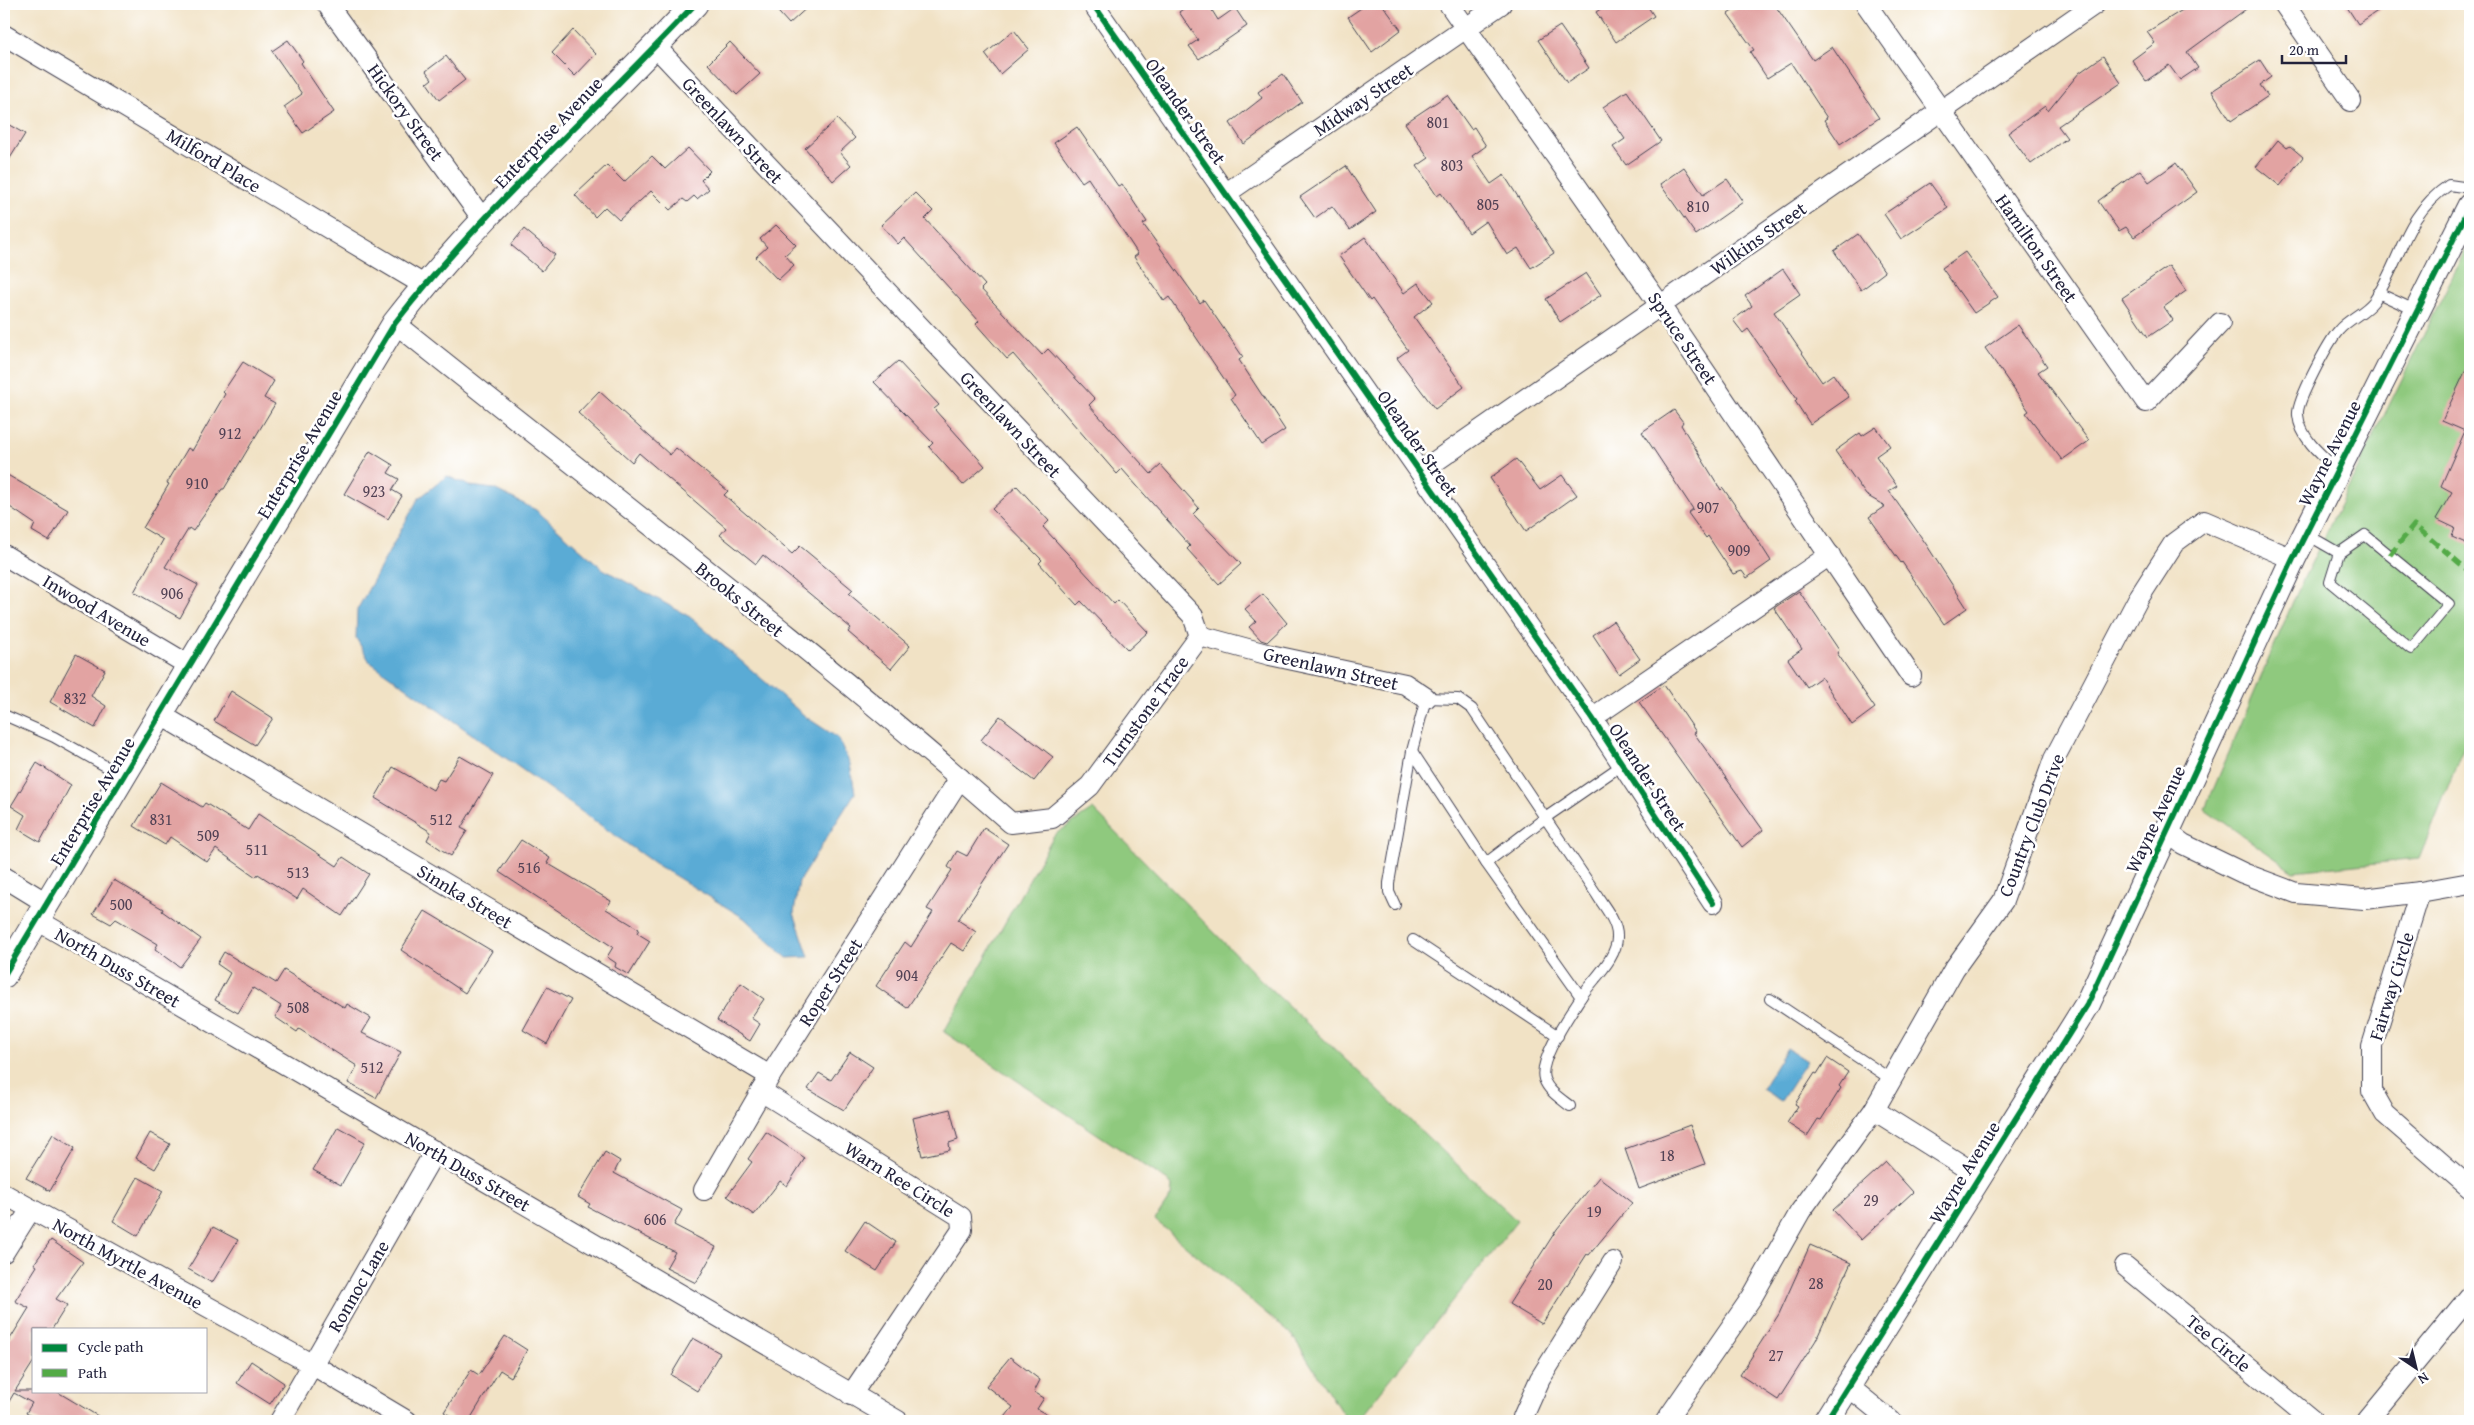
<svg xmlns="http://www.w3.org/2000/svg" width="2474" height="1425" font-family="'Gentium Book Plus',serif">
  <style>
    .green { fill: #8fc97e; stroke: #58765c }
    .water { fill: #5aabd5; stroke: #3e6688 }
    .building { fill: #e2a3a2 }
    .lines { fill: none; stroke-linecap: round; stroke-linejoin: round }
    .service-casing { stroke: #413f50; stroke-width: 12 }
    .minor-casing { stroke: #413f50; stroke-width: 22 }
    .tertiary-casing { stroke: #413f50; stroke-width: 27 }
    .service { stroke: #fff; stroke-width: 10 }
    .minor { stroke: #fff; stroke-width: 20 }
    .tertiary { stroke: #fff; stroke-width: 25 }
    .quiet { stroke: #53aa46; stroke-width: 5; stroke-dasharray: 10 5; stroke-linecap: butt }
    .cycleway-casing { stroke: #fff; stroke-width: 9 }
    .cycleway { stroke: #00873e; stroke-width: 6 }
    .labels { text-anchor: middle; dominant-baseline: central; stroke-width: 5; stroke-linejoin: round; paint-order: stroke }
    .number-label { font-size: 16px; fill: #524255 }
    .street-label { font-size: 19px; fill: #22223b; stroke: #fff }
  </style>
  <rect width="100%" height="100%" fill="#fff"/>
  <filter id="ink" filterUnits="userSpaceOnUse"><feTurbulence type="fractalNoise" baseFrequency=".02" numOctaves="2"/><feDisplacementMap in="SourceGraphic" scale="10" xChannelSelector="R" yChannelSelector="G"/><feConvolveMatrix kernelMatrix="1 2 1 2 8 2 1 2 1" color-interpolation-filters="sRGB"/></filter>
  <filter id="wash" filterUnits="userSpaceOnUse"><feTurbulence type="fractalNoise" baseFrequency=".0096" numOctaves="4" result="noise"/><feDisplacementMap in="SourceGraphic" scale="20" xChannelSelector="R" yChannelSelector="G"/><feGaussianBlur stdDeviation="1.12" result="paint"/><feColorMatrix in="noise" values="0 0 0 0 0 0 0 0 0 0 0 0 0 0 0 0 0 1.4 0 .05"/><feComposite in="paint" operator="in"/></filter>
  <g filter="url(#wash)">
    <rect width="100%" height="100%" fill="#f1e2c5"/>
    <g class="green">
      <polygon points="2470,241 2470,731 2419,859 2293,871 2205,809 2297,592"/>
      <polygon points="1093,809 1261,980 1517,1221 1357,1421 1347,1421 1292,1335 1155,1220 1171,1196 1172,1186 1168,1181 944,1032 1054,835"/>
    </g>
    <g class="water">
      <polygon points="447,476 470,486 494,489 536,510 603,569 690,617 806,717 838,738 850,764 855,793 799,881 794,913 809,957 787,958 744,918 654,863 370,662 356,638 357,610 418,499"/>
      <polygon points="1787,1048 1807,1061 1781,1101 1762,1089"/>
    </g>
    <g id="blocks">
      <g class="building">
        <polygon points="771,4 811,4 789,24"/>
        <polygon points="1190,4 1208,4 1218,20 1235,8 1247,26 1199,59 1189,46 1198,40 1179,12"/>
        <polygon points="1367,4 1382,4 1401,30 1372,52 1348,17"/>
        <polygon points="1608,4 1646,4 1654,16 1616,42 1596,12"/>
        <polygon points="1743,4 1774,4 1813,60 1832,47 1879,118 1840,144 1824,120 1827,118 1791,63 1767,78 1750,52 1754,50 1728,14"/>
        <polygon points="2192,4 2253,4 2187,52 2198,68 2180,80 2169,65 2146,81 2132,60 2155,43 2147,32"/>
        <polygon points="2345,4 2388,4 2358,24"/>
        <polygon points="1560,26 1589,68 1567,83 1538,40"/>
        <polygon points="573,30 596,54 575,76 552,53"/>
        <polygon points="1014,30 1029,49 1000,74 985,54"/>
        <polygon points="288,40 303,61 301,63 334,112 303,133 284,107 302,94 272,51"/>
        <polygon points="730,42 760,74 737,95 708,64"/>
        <polygon points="446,56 465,80 439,100 427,83 432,79 426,71"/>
        <polygon points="2103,56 2121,83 2058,126 2067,138 2031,164 2008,133 2045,106 2048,111 2079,73"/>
        <polygon points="2260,60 2271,77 2260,85 2268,96 2231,121 2212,91"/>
        <polygon points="1283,74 1302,102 1244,144 1230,123 1262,98 1258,92"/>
        <polygon points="1627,91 1661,141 1626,165 1613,147 1625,139 1603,107"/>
        <polygon points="1447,95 1471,129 1474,127 1486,146 1472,156 1491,184 1504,175 1554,253 1531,268 1518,248 1507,255 1486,221 1469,233 1441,193 1437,196 1417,166 1429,158 1405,123"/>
        <polygon points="837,119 855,138 840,152 851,165 833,181 805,148"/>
        <polygon points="4,122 25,134 4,168"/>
        <polygon points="1077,127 1118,186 1122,184 1147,222 1143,224 1200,303 1204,300 1243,357 1239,360 1285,430 1262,445 1231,398 1235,395 1169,297 1164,301 1134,257 1138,254 1088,178 1082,182 1054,143"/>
        <polygon points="2278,140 2287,148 2290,146 2303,157 2280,186 2256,167"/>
        <polygon points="688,148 710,171 701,180 709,189 697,199 694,196 687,202 683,199 670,210 651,191 619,220 605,207 595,217 575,195 607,165 624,182 652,156 665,169"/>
        <polygon points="2176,163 2197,192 2134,237 2126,227 2119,231 2098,201 2140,170 2149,182"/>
        <polygon points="1346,166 1376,212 1350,230 1332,206 1315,218 1300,197"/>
        <polygon points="1684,167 1703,195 1727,179 1743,202 1696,235 1660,184"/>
        <polygon points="1930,183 1948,208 1901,239 1884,214"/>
        <polygon points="915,193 933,211 925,219 985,285 981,289 1042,355 1048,349 1095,399 1089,405 1151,474 1161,465 1199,508 1193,514 1241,564 1219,584 1187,549 1190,546 1122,469 1117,474 1013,354 1007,359 976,324 979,321 904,238 898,244 881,225"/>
        <polygon points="776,225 796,245 785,255 794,265 778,280 756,257 767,247 760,239"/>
        <polygon points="524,229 555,255 542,271 511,245"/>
        <polygon points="1858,234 1885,272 1861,290 1834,251"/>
        <polygon points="1365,237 1404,293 1418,283 1433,302 1414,317 1464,387 1435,409 1397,358 1408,350 1372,299 1370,301 1339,256"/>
        <polygon points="1965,252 1998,297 1974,313 1942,268"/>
        <polygon points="2169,266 2186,291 2164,307 2173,320 2148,337 2122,298"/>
        <polygon points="1783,269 1800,294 1774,312 1822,382 1833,374 1849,397 1810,424 1795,401 1797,399 1748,329 1743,333 1733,320 1752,306 1745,296"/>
        <polygon points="1586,273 1601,295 1560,322 1546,299"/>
        <polygon points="2018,325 2047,366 2038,372 2089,441 2062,460 2026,413 2029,411 1985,348"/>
        <polygon points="898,361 939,405 934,409 985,466 963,485 929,447 933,443 874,382"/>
        <polygon points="2470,361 2470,545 2452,537 2455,528 2436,519 2452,492 2441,486 2465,431 2442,421"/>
        <polygon points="243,362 274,381 264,398 275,404 224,489 222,489 193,531 189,528 165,567 198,585 180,618 134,592 163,540 143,528 169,484 167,483 188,448 192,451 225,394 223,392"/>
        <polygon points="599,391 670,455 676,448 728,491 724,495 792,554 800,546 853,590 849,594 910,646 891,669 848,632 851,628 763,555 756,564 720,535 726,528 639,453 632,462 578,413"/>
        <polygon points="1674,410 1683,422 1681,425 1721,490 1723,488 1741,514 1771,561 1747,578 1742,571 1733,574 1708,536 1706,538 1688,513 1693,509 1642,432"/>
        <polygon points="1876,427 1890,446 1876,456 1897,486 1889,491 1926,544 1967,608 1944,624 1902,562 1901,563 1869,517 1885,506 1866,495 1835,451 1860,433 1862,436"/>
        <polygon points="370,451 393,465 388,473 399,479 392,490 402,496 388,519 344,494"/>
        <polygon points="1516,459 1540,490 1562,475 1577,495 1526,531 1490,478"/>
        <polygon points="4,473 68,510 49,541 32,531 35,524 4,503"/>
        <polygon points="1017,486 1049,521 1043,527 1114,604 1118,600 1148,632 1128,650 1081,601 1077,605 1039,563 1042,560 992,509"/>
        <polygon points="1799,591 1839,650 1837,653 1875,708 1852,725 1821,677 1807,687 1788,659 1802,649 1774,608"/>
        <polygon points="1263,594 1287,623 1267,642 1261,640 1249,627 1256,621 1245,609"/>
        <polygon points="1613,621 1640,659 1619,674 1593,635"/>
        <polygon points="76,654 105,670 91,696 106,706 95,728 50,702"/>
        <polygon points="1664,685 1696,732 1694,733 1763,830 1742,847 1639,702"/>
        <polygon points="231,691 273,718 255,745 214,721"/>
        <polygon points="1000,716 1053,757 1034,781 981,740"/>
        <polygon points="460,756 493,775 461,828 467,831 451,856 427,840 431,832 375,798 393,767 433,790 439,779 444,781"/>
        <polygon points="37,763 71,785 40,842 18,829 25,815 11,806"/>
        <polygon points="161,782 202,807 205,803 248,830 258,814 337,866 343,857 369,874 342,916 303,889 297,899 258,874 256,877 216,849 207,862 170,837 165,845 134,826"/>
        <polygon points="984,828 1008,844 958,920 976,932 964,951 951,943 907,1008 876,986 905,942 911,947 933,912 927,909 952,870 948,867 957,851 967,856"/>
        <polygon points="521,840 550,858 547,863 611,901 606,909 639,929 637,933 650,941 629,975 615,967 616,963 607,957 613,947 499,872"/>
        <polygon points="114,880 163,909 162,911 201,939 180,967 155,949 158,944 116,919 111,924 93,914"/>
        <polygon points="425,911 492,951 465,993 401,950"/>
        <polygon points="224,952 276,983 284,970 345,1008 347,1004 371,1018 362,1033 401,1052 376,1098 348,1083 357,1066 299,1029 297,1032 275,1017 281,1006 253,988 238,1013 215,1000 230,973 217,964"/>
        <polygon points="741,983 764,999 751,1018 760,1024 750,1041 717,1020"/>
        <polygon points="547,987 571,1000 547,1044 523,1030"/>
        <polygon points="850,1052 873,1067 844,1110 808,1089 819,1073 831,1080"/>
        <polygon points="1827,1058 1848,1072 1839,1086 1841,1088 1821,1120 1818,1119 1807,1136 1787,1123 1798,1106 1795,1104 1815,1073 1817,1074"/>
        <polygon points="950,1109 958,1140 949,1143 950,1150 922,1156 913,1118"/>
        <polygon points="1690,1125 1705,1164 1639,1189 1625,1149"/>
        <polygon points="338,1127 365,1142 341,1185 313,1170"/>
        <polygon points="766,1132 805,1158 787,1186 780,1181 754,1215 727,1196 752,1162 748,1159"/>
        <polygon points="150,1133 170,1144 155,1169 136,1158"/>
        <polygon points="53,1134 75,1148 50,1191 26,1178"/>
        <polygon points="605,1152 620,1161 614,1173 682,1210 674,1225 716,1247 696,1283 666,1268 675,1252 588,1207 590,1204 578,1197"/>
        <polygon points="1886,1162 1913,1192 1861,1240 1833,1210"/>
        <polygon points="138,1177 163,1191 138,1236 113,1221"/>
        <polygon points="1599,1177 1632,1203 1589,1255 1587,1254 1542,1324 1509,1304 1557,1229"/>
        <polygon points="865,1221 896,1242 877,1271 845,1251"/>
        <polygon points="213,1227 238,1240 212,1283 188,1269"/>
        <polygon points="51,1240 83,1262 56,1299 67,1305 52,1329 34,1329 34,1361 15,1391 56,1391 106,1421 40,1421 26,1413 32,1403 14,1393 4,1410 4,1349 29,1308 15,1301 37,1266 34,1264"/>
        <polygon points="1810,1245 1851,1263 1816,1340 1778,1400 1740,1375 1779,1314"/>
        <polygon points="505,1336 527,1350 511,1377 500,1370 469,1421 459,1421 444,1412 471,1370 479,1375"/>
        <polygon points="693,1338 720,1353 697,1391 671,1375"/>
        <polygon points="1010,1357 1040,1380 1034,1392 1044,1398 1037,1409 1058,1421 1002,1421 1013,1407 986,1386"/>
        <polygon points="251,1361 284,1383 270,1404 237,1383"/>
      </g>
    </g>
  </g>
  <g filter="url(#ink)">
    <use href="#blocks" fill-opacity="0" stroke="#413f50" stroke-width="1"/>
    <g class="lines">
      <defs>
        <g id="service">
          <polyline points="2378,293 2417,311"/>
          <path d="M2337 469C2321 455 2300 438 2298 415 2296 402 2329 341 2339 330 2348 319 2365 313 2374 301 2402 260 2403 216 2449 185L2470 188"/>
          <polyline points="2306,534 2339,553"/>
          <polygon points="2365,535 2449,604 2411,649 2330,582 2339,553"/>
          <polyline points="4,715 54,737 123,776"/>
          <polyline points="1412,751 1486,863 1581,997"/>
          <polyline points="1486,863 1545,818 1622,765"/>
          <path d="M1395 905 1389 892V883L1412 751 1426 698 1458 699 1472 709 1597 895C1604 907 1617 921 1617 936 1618 958 1592 980 1581 997 1570 1014 1538 1060 1544 1079 1548 1091 1561 1099 1570 1106"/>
          <polyline points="1413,940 1558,1036"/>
          <polyline points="1770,999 1892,1080"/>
        </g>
        <g id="minor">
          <polyline points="327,4 484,221"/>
          <polyline points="1093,4 1592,718 1713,903"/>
          <polyline points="1449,4 1660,305 1911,676"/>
          <polyline points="1866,4 2146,402 2220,323"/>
          <polyline points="2284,4 2351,101"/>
          <polyline points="4,35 424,285"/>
          <polyline points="654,45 1193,616 1200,636"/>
          <polyline points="1225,194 1501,4"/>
          <path d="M395 323C601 488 813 648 1011 823L1052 818 1090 786 1200 636"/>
          <polyline points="1420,472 2095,4"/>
          <polyline points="4,555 190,666"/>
          <polyline points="1200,636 1270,655 1405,684 1426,698"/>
          <polyline points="161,715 770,1076"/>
          <polyline points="1592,718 1830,555"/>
          <polyline points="2166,831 2183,844 2243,873 2296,893 2364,899 2420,892 2470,883"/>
          <polyline points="4,877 48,904"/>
          <polyline points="2420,892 2372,1046 2372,1091 2385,1114 2470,1188"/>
          <polyline points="37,920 898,1421"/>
          <polyline points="761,1091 961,1217 962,1230 851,1395"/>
          <polyline points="1874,1110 1979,1176"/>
          <polyline points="704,1190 770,1076 960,778"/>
          <polyline points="4,1194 313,1365 407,1421"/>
          <polyline points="4,1252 31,1209"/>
          <polyline points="2125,1266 2313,1421"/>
          <polyline points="1848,1386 1891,1421"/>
          <polyline points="280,1421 435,1151"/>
          <polyline points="1524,1421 1523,1417 1540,1379 1613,1262"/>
          <polyline points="1666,1421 1752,1297 1800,1212 1874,1110 1954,969 2003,901 2054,759 2138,599 2174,543 2204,521 2293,559"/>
          <polyline points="2367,1421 2470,1296"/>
        </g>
        <g id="tertiary">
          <path d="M4 975 395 323C484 208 596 111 695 4"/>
          <polyline points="1826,1421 2087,1005 2293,559 2470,206"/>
        </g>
      </defs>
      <use href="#service" class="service-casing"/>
      <use href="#minor" class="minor-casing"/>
      <use href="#tertiary" class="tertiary-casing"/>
      <use href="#service" class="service"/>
      <use href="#minor" class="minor"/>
      <use href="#tertiary" class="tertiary"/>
      <polyline class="quiet" points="2390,555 2414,525 2470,572"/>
      <defs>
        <g id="cycleway">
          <polyline points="1093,4 1592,718 1713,903"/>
          <path d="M4 975 395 323C484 208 596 111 695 4"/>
          <polyline points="1826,1421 2087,1005 2293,559 2470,206"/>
        </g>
      </defs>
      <use href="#cycleway" class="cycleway-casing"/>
      <use href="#cycleway" class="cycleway"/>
    </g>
  </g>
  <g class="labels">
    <g class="number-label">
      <text x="1438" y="122">801</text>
      <text x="1452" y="165">803</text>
      <text x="1488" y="204">805</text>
      <text x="1698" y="206">810</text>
      <text x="230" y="433">912</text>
      <text x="197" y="483">910</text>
      <text x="374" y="491">923</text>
      <text x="1708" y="507">907</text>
      <text x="1739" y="550">909</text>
      <text x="172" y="593">906</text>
      <text x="75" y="698">832</text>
      <text x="161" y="819">831</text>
      <text x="441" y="819">512</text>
      <text x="208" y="835">509</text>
      <text x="257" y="849">511</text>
      <text x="529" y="867">516</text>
      <text x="298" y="872">513</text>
      <text x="121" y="904">500</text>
      <text x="907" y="975">904</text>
      <text x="298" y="1007">508</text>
      <text x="372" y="1067">512</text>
      <text x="1667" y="1155">18</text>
      <text x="1871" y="1200">29</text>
      <text x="1594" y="1211">19</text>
      <text x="655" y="1219">606</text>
      <text x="1816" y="1283">28</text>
      <text x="1545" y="1284">20</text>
      <text x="1776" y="1355">27</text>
    </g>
    <g class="street-label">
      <text transform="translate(1363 99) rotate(-34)">Midway Street</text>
      <text transform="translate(1186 111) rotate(55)">Oleander Street</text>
      <text transform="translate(406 112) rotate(54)">Hickory Street</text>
      <text transform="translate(733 130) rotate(47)">Greenlawn Street</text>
      <text transform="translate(548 132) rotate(-46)">Enterprise Avenue</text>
      <text transform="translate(214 160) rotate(31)">Milford Place</text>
      <text transform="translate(1758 238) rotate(-35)">Wilkins Street</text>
      <text transform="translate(2037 248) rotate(55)">Hamilton Street</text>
      <text transform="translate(1683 338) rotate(56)">Spruce Street</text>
      <text transform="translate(1011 424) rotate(47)">Greenlawn Street</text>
      <text transform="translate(1418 443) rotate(55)">Oleander Street</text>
      <text transform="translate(2329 453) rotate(-63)">Wayne Avenue</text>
      <text transform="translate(299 454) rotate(-59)">Enterprise Avenue</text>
      <text transform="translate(740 599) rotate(39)">Brooks Street</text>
      <text transform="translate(97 610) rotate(31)">Inwood Avenue</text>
      <text transform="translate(1331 668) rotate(13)">Greenlawn Street</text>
      <text transform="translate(1145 711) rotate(-54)">Turnstone Trace</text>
      <text transform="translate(1648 777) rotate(57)">Oleander Street</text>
      <text transform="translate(92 801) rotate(-59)">Enterprise Avenue</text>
      <text transform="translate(2155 819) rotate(-65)">Wayne Avenue</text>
      <text transform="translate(2031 825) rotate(-69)">Country Club Drive</text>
      <text transform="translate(465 896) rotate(31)">Sinnka Street</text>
      <text transform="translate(118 967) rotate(30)">North Duss Street</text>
      <text transform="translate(830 982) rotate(-57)">Roper Street</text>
      <text transform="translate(2391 986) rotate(-73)">Fairway Circle</text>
      <text transform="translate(468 1171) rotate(30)">North Duss Street</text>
      <text transform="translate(1964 1172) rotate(-58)">Wayne Avenue</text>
      <text transform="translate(900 1179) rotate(32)">Warn Ree Circle</text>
      <text transform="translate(128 1263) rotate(29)">North Myrtle Avenue</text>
      <text transform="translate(358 1286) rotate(-60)">Ronnoc Lane</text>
      <text transform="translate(2219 1343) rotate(40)">Tee Circle</text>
    </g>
  </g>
  <rect width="2474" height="1425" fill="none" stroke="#fff" stroke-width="20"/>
  <rect x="32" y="1328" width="175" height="65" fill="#ffffff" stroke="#a7a7b1"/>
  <rect x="42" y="1344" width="25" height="8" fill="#00873e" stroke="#a7a7b1"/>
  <text x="78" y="1352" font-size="15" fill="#22223b">Cycle path</text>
  <rect x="42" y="1369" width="25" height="8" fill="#53aa46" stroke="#a7a7b1"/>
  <text x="78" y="1378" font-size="15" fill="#22223b">Path</text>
  <g transform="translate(2416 1368) rotate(145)" stroke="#ffffff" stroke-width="4" paint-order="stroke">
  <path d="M0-4L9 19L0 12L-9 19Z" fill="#22223b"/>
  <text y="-8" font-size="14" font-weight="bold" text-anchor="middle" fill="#22223b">N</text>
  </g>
  <path d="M2282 55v8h64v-8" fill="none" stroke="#22223b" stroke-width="2.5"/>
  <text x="2289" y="55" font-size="15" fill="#22223b" stroke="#ffffff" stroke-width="4" paint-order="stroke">20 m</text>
</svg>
